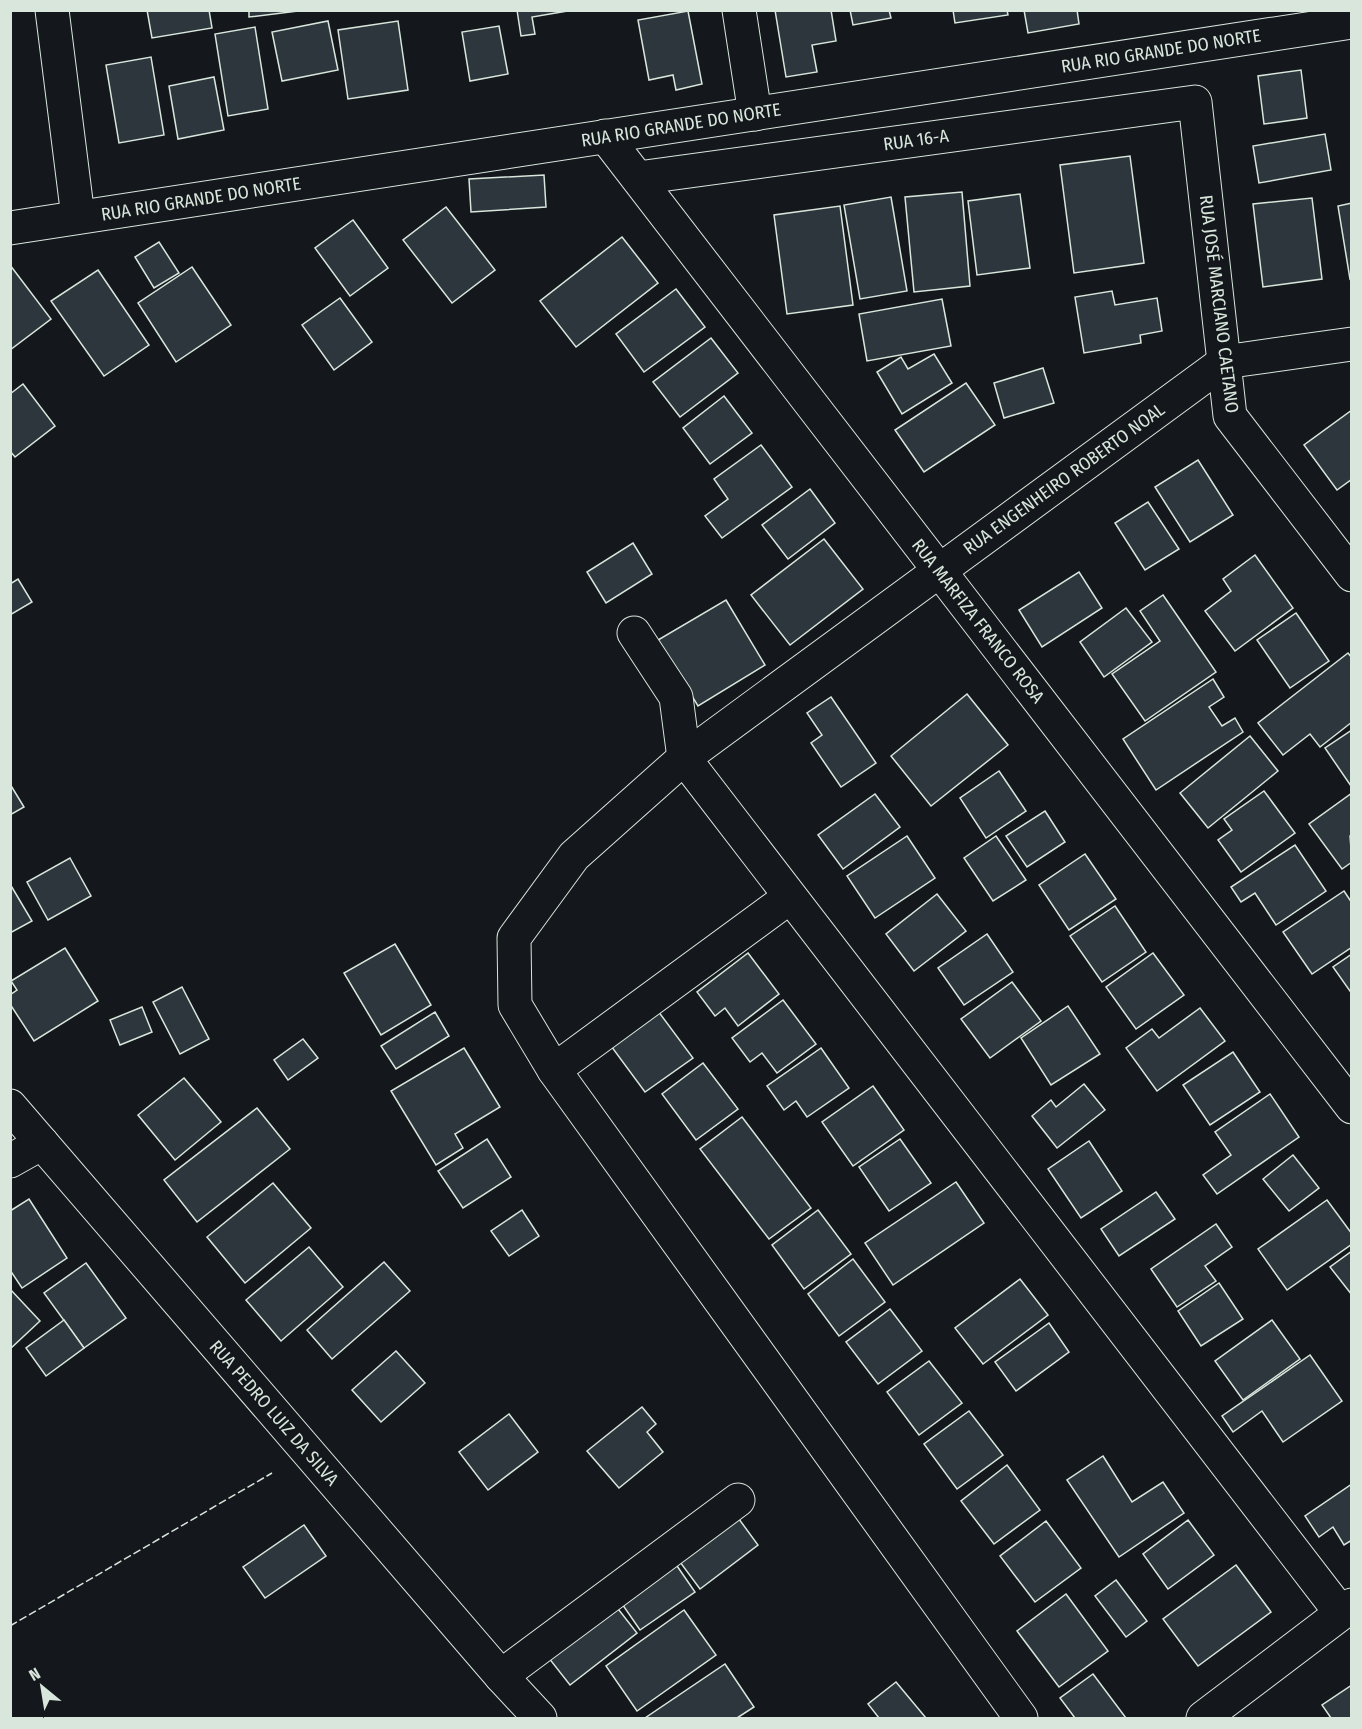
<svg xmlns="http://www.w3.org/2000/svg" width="1362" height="1729" font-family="'Fira Sans Condensed',sans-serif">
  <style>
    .building { fill: #2c363c; stroke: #d8e6dc; stroke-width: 1.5 }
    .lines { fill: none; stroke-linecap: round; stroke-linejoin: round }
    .minor-casing { stroke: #d8e6dc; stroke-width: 35 }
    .minor { stroke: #14181c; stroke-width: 33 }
    .fence { stroke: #d8e6dc; stroke-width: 1.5; stroke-dasharray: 8 3; stroke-linecap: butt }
    .labels { text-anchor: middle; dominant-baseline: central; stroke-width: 4.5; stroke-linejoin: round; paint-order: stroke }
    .street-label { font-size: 18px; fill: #d8e6dc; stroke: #14181c }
  </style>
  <rect width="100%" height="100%" fill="#14181c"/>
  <g class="building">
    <polygon points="147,10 209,10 212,28 152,38"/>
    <polygon points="249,10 306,10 249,17"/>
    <polygon points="517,10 567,10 567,11 532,17 535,34 521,36"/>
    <polygon points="775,10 831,10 836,41 812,45 817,72 786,77"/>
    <polygon points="850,10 889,10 891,18 853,25"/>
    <polygon points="953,10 1007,10 1008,15 955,23"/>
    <polygon points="1024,10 1077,10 1079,24 1028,33"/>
    <polygon points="688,11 702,84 676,90 673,75 649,80 638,20"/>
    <polygon points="328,21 338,70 282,81 272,32"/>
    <polygon points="398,21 408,90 348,99 338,30"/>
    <polygon points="499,26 508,74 470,81 462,32"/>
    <polygon points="255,27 268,109 228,116 215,34"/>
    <polygon points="151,57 164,135 119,143 106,65"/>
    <polygon points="1301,70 1307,118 1264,124 1258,76"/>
    <polygon points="214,77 224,130 178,139 169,86"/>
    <polygon points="1325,134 1331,170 1259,183 1253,146"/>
    <polygon points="1130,156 1144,263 1074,273 1060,165"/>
    <polygon points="544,175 546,207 471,212 469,179"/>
    <polygon points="962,192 970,286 914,292 905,197"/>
    <polygon points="1020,194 1030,268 977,275 968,201"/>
    <polygon points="891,197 907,291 860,299 844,205"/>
    <polygon points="1312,198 1322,279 1263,287 1253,204"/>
    <polygon points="1352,203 1352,278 1350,279 1338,206"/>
    <polygon points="840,206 853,305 787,314 774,215"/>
    <polygon points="446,207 495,270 452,303 403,240"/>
    <polygon points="353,220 388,268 350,296 315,248"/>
    <polygon points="622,237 658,283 576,347 540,301"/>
    <polygon points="159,242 179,273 154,288 135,257"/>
    <polygon points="10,265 51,319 10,350"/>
    <polygon points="192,267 231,325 176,362 138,303"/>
    <polygon points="98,270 149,345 104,376 51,301"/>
    <polygon points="676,289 705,327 644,372 616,334"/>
    <polygon points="1112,291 1115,305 1157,298 1162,331 1140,335 1141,343 1084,353 1075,297"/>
    <polygon points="340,298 372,342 334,370 302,325"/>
    <polygon points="942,299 951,346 867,361 859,314"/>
    <polygon points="711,338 738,373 680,417 653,382"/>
    <polygon points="934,354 952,383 902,414 877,372 901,357 908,369"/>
    <polygon points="1043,368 1054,403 1004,418 994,383"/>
    <polygon points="966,383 995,425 924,472 895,430"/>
    <polygon points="23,384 55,426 15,457 10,451 10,394"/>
    <polygon points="724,396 752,433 710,464 683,428"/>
    <polygon points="1352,410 1352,479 1337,490 1304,445"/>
    <polygon points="761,445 792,487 722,538 705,516 728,499 714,479"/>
    <polygon points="1198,460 1233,515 1190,542 1155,487"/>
    <polygon points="810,489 835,523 788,559 762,525"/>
    <polygon points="1148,502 1179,549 1145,570 1115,523"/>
    <polygon points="824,539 863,589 790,645 751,595"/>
    <polygon points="633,543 652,574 606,603 587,572"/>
    <polygon points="1255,555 1293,608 1235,651 1205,611 1231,591 1223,579"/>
    <polygon points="1079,572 1102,608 1042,647 1019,610"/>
    <polygon points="18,579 32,602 10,615 10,584"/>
    <polygon points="1163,595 1216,672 1145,721 1112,674 1160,641 1140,611"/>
    <polygon points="726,600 765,665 698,706 658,640"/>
    <polygon points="1126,608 1152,642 1104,677 1080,642"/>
    <polygon points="1296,613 1329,661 1290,688 1257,640"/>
    <polygon points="1348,653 1352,658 1352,722 1320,747 1310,734 1283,755 1258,723"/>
    <polygon points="1213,679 1224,697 1209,707 1222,726 1235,718 1243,732 1156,790 1123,739"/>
    <polygon points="967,694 1008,745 931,806 891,756"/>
    <polygon points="831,697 876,763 841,787 811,743 822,735 807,713"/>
    <polygon points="1352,730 1352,786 1351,786 1325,748"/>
    <polygon points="1250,736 1278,771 1208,828 1180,793"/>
    <polygon points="999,771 1026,811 986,838 960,798"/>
    <polygon points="10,784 24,807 10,815"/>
    <polygon points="1264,791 1295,833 1241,872 1218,840 1232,830 1224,819"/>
    <polygon points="1352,793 1352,835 1350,836 1352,862 1342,869 1309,824"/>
    <polygon points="875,794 900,827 843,869 818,835"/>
    <polygon points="1045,811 1065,842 1027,867 1006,836"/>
    <polygon points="907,836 935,878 875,918 847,876"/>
    <polygon points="996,836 1026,880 993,901 964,858"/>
    <polygon points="1295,845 1326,891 1276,925 1255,893 1241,902 1231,887"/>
    <polygon points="1085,854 1116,899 1069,930 1039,885"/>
    <polygon points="70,858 91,896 48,920 27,882"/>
    <polygon points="10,884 32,921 10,933"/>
    <polygon points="1344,891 1352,903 1352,947 1312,974 1283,932"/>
    <polygon points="937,894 966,931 914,971 886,934"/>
    <polygon points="1115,906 1146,952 1102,982 1070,936"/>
    <polygon points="987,934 1013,972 964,1005 938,968"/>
    <polygon points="395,944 431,1005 381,1035 344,973"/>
    <polygon points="65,948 98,1001 34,1041 10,1004 10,995 17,990 11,981"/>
    <polygon points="748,953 779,994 738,1026 725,1008 715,1016 697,992"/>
    <polygon points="1153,953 1184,995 1136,1029 1106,987"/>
    <polygon points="1352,954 1352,994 1333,967"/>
    <polygon points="1012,982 1041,1021 990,1058 961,1019"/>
    <polygon points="182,987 209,1039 180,1054 153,1002"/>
    <polygon points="783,1000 816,1044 777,1073 762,1053 750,1062 732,1038"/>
    <polygon points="1068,1006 1100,1054 1051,1085 1021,1038"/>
    <polygon points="142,1007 152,1032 120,1045 110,1020"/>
    <polygon points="1200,1008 1225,1041 1157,1091 1126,1048 1152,1029 1159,1038"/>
    <polygon points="658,1011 693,1058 645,1092 611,1046"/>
    <polygon points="435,1012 449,1036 396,1069 381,1046"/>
    <polygon points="303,1039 318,1058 288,1080 274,1060"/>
    <polygon points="464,1048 500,1107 455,1134 463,1148 436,1165 391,1091"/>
    <polygon points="821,1048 849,1088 807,1117 796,1101 784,1110 767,1086"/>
    <polygon points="1233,1052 1260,1092 1210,1125 1183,1085"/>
    <polygon points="703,1063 738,1109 696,1140 662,1094"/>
    <polygon points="184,1078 221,1122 175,1160 138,1115"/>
    <polygon points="1084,1084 1105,1110 1057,1148 1032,1116 1051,1100 1056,1107"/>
    <polygon points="873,1086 904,1130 853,1166 822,1122"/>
    <polygon points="1270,1094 1299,1137 1217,1194 1203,1175 1231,1155 1215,1132"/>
    <polygon points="257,1108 290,1149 197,1222 164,1180"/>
    <polygon points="742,1117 811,1208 769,1239 700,1149"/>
    <polygon points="487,1139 511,1177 463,1208 438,1171"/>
    <polygon points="900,1139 931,1183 889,1211 859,1167"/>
    <polygon points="1089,1141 1122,1191 1081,1218 1048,1169"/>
    <polygon points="1293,1155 1319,1188 1289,1211 1263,1179"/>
    <polygon points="956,1182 984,1223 893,1285 865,1243"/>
    <polygon points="273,1183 311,1228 245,1283 207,1237"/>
    <polygon points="1156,1192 1175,1219 1119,1256 1101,1229"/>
    <polygon points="29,1199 67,1258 22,1288 10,1270 10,1211"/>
    <polygon points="1327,1200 1352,1234 1352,1244 1287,1290 1258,1249"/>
    <polygon points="522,1210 539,1236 509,1256 491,1231"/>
    <polygon points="818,1210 851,1254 804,1289 772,1245"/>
    <polygon points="1216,1224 1232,1247 1205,1266 1216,1281 1177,1307 1151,1269"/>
    <polygon points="309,1247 343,1287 281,1341 246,1300"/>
    <polygon points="1352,1251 1352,1295 1330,1267"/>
    <polygon points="853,1259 885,1302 839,1336 808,1294"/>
    <polygon points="384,1262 410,1291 332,1359 307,1330"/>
    <polygon points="86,1263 126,1318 84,1348 44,1293"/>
    <polygon points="1020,1279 1048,1315 983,1364 955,1328"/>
    <polygon points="1219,1283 1243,1319 1201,1346 1178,1311"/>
    <polygon points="10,1289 40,1321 10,1349"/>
    <polygon points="890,1309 922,1351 878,1384 846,1342"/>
    <polygon points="64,1320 84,1348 46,1376 26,1348"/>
    <polygon points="1272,1320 1300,1359 1243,1400 1215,1361"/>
    <polygon points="1049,1323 1069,1352 1016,1391 995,1362"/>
    <polygon points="396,1351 425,1383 381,1422 352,1390"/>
    <polygon points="1310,1355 1342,1401 1283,1442 1262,1411 1233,1432 1222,1416"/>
    <polygon points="929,1361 962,1403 919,1435 887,1392"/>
    <polygon points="642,1407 656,1424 647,1432 663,1452 619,1488 587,1451"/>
    <polygon points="969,1411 1003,1455 957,1489 924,1444"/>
    <polygon points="509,1414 538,1452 488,1490 459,1452"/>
    <polygon points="1103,1456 1132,1502 1163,1482 1184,1513 1119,1557 1067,1480"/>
    <polygon points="1007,1465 1040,1510 994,1544 961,1501"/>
    <polygon points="1352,1484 1352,1540 1344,1545 1333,1527 1319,1537 1305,1516"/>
    <polygon points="736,1515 758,1545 700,1589 677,1558"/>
    <polygon points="1188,1520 1214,1555 1168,1589 1143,1554"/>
    <polygon points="1046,1521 1081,1568 1035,1602 1000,1556"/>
    <polygon points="304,1525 326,1556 265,1598 243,1567"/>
    <polygon points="675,1563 695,1592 640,1630 620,1601"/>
    <polygon points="1236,1565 1271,1612 1198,1666 1163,1619"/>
    <polygon points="1116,1580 1147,1621 1126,1637 1095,1596"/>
    <polygon points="1066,1594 1108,1651 1059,1687 1017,1631"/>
    <polygon points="615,1605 637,1633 570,1685 548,1657"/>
    <polygon points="684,1610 716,1655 637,1711 606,1666"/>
    <polygon points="725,1664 754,1707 737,1718 645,1718"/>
    <polygon points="1093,1674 1126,1718 1075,1718 1060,1698"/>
    <polygon points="896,1682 926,1718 879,1718 868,1704"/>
    <polygon points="1352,1685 1352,1718 1331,1718 1322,1705"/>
  </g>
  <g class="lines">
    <defs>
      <g id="minor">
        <polyline points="52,10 78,217"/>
        <polyline points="739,10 755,114"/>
        <polyline points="605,136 1352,1107"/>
        <polyline points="638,178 1195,102 1230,416 1352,575"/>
        <polyline points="10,228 1352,22"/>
        <polyline points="634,633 676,697 684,758 1341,1613"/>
        <polyline points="554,1070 790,897"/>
        <polyline points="10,1106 501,1676 540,1718"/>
        <polyline points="10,1161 42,1143"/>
        <polyline points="501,1676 738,1500"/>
        <polyline points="1021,1718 554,1070 515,1005 514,938 574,856 684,758 1224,362 1352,344"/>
        <polyline points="1203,1718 1352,1605"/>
      </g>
    </defs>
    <use href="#minor" class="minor-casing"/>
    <use href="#minor" class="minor"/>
    <polyline class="fence" points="10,1626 272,1473"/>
  </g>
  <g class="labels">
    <g class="street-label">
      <text transform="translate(1161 51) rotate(-9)">RUA RIO GRANDE DO NORTE</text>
      <text transform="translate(681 125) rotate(-9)">RUA RIO GRANDE DO NORTE</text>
      <text transform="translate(916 140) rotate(-8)">RUA 16-A</text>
      <text transform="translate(201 199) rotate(-9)">RUA RIO GRANDE DO NORTE</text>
      <text transform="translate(1219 304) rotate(83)">RUA JOSÉ MARCIANO CAETANO</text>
      <text transform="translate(1064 479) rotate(-36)">RUA ENGENHEIRO ROBERTO NOAL</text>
      <text transform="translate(978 621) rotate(52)">RUA MARFIZA FRANCO ROSA</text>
      <text transform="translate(274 1413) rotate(49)">RUA PEDRO LUIZ DA SILVA</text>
    </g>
  </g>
  <rect width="1362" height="1729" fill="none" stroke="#d8e6dc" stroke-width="24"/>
  <g transform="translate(42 1687) rotate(330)" stroke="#14181c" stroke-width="4.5" paint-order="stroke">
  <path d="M0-4.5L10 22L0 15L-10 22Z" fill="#d8e6dc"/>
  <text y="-9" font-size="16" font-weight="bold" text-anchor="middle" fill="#d8e6dc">N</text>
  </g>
</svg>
